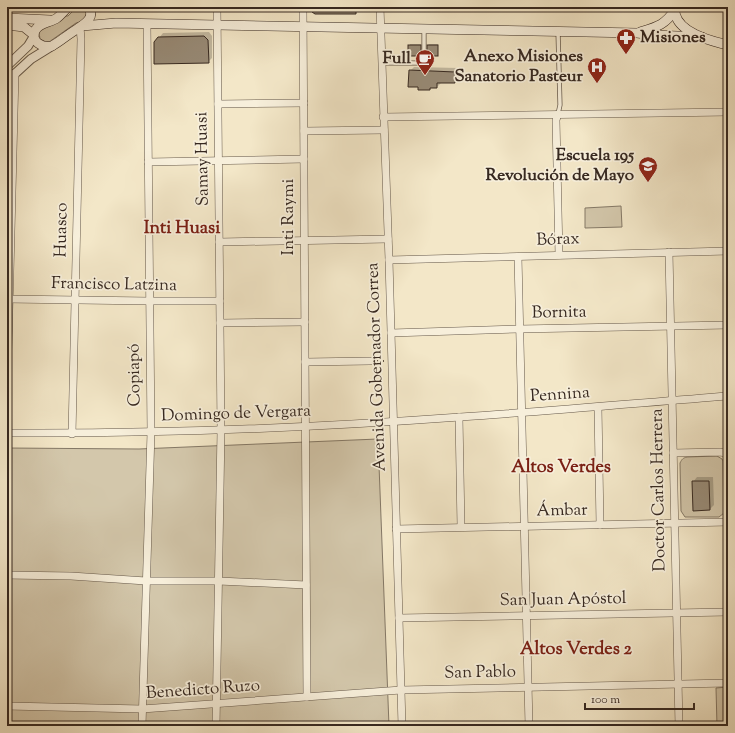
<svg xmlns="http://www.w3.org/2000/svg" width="735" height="733" font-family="'Sorts Mill Goudy',serif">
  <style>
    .green { fill: #d3c7ab; stroke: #847866 }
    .shadow { fill: #0003 }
    .building { fill: #988b77; stroke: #362820 }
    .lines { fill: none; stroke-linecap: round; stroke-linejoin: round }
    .service-casing { stroke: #65584a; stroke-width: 5 }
    .minor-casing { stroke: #65584a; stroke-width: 8 }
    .tertiary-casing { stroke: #65584a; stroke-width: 10 }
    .secondary-casing { stroke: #362820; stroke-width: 10 }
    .path { stroke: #362820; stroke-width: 1.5; stroke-dasharray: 1 2; stroke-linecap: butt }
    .service { stroke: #f7efdb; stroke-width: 3.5 }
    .minor { stroke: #f7efdb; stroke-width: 7 }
    .tertiary { stroke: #f7efdb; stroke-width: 8 }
    .secondary { stroke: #f7efdb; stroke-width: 9 }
    .labels { text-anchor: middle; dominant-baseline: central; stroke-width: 3.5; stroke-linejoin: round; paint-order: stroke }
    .poi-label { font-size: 17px; font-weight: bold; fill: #362820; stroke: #f7efdb; text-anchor: end }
    .street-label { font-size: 17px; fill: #362820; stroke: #f7efdb }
    .neighbourhood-label { font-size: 18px; font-weight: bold; fill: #7a1f14; stroke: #f7efdb }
  </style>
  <rect width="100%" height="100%" fill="#f3e7c8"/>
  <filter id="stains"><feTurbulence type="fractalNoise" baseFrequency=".005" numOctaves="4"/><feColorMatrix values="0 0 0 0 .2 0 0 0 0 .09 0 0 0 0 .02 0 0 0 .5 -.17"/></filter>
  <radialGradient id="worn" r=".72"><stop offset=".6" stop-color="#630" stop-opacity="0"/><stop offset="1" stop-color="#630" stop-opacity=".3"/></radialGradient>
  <g class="green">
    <polygon points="77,7 84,8 87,12 84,21 76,23 49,42 46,42 40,39 39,32 44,27 53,25 65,16 68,16"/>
    <polygon points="621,206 622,227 585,228 585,208"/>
    <polygon points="378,439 389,726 7,726 7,448 139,449"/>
    <path d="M717 456 722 459 723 461 724 513 719 517H685L681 511 680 463C682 459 683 458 687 457Z"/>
    <polygon points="728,687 728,726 717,726 716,688"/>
  </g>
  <g class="shadow">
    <polygon points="313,7 361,7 356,13"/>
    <polygon points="209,32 212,36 212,58 208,62 159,38 163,33"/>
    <polygon points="410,44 421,44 421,54 409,55"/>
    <polygon points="429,44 438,44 437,55 428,45"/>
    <polygon points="414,67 459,68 459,78 455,82 441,83 437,87 432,87 430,89 419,86 410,71"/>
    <polygon points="697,477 713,477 714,505 710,509 694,510 693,482"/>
  </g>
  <g class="building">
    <polygon points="312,7 356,7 356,14 315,14 312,12"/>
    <polygon points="204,36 208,40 209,63 154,64 154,42 158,37"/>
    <rect x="408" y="45" width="13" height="11"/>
    <rect x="427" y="45" width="11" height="11"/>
    <polygon points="409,70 455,72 455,83 437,83 437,88 430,88 430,90 418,90 418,87 408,87"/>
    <polygon points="692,481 709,481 710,510 693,511"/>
  </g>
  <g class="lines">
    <defs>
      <g id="service">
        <polyline points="382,63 424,63 424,29"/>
        <polyline points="558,114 560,105 558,32"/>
      </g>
      <g id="minor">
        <polyline points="303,7 307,697"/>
        <polyline points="380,7 389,260 402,726"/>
        <polyline points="218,104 304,103"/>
        <polyline points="558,114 556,120 559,255"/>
        <polyline points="383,117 728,112"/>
        <polyline points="304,131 384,130"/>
        <polyline points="148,162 304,159"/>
        <polyline points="219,242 388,239"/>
        <polyline points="669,252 679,726"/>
        <polyline points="518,257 529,726"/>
        <polyline points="389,260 728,251"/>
        <polyline points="7,299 150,301 220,301"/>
        <polyline points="220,323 305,322"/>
        <polyline points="391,333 519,329 728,325"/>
        <polyline points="305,362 370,361"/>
        <polyline points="7,390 15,73"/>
        <polyline points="598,407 600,525"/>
        <polyline points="459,417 461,527"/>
        <path d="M7 433C158 434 309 428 460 417 550 411 639 403 728 396"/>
        <polyline points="72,434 81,39 80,27"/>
        <polyline points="673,453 720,452 726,453 728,459"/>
        <polyline points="396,529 728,522"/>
        <polyline points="7,575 71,576 146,581 219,581 306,585"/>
        <polyline points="399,618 728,612"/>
        <polyline points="7,706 142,709 401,690 728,683"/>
        <polyline points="142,726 151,432 147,24"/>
        <polyline points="216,726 221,430 217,7"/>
      </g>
      <g id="tertiary">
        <polyline points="7,66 28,46 34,36"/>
        <polyline points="7,81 31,59 52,46"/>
      </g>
      <g id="secondary">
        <path d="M68 7C64 11 61 15 57 18 50 23 39 22 35 31 30 42 43 48 52 46 59 42 65 37 71 33 79 27 98 19 88 7"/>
        <path d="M675 7C672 31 710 41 728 45"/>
        <polyline points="7,18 50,20"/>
        <polyline points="7,25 24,27 34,35"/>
        <polyline points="82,26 116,23 637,33 653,35 702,37"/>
        <path d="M640 32C656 27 665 25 674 11"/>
      </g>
    </defs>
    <use href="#service" class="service-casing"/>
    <use href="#minor" class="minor-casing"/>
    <use href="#tertiary" class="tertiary-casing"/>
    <use href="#secondary" class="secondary-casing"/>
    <polyline class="path" points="377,361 386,361"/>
    <use href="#service" class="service"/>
    <use href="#minor" class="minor"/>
    <use href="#tertiary" class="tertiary"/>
    <use href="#secondary" class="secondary"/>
  </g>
  <defs>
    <symbol id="pharmacy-pin" viewBox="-11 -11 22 30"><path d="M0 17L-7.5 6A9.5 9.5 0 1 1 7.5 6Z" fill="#8f2418" stroke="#f7efdb"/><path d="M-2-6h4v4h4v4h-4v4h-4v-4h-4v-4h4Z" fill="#fff"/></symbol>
    <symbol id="cafe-pin" viewBox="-11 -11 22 30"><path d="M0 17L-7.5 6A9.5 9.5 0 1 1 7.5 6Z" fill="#8f2418" stroke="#f7efdb"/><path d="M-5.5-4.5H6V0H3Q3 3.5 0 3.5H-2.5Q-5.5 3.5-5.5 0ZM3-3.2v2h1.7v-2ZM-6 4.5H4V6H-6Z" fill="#fff"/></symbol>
    <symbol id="hospital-pin" viewBox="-11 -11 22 30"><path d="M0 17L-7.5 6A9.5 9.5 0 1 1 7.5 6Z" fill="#8f2418" stroke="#f7efdb"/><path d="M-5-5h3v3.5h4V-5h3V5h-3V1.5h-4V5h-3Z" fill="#fff"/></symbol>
    <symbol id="school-pin" viewBox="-11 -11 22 30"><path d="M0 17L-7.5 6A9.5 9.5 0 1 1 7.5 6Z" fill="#8f2418" stroke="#f7efdb"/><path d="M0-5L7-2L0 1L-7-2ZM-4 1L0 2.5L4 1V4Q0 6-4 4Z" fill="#fff"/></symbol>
  </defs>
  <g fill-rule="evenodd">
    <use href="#pharmacy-pin" x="615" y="27" width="22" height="30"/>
    <use href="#cafe-pin" x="414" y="48" width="22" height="30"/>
    <use href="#hospital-pin" x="586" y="56" width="22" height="30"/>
    <use href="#school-pin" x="637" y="155" width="22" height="30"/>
  </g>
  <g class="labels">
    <g class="poi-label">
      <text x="640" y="38" text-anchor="start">Misiones</text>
      <text x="583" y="57">Anexo Misiones<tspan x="583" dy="20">Sanatorio Pasteur</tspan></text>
      <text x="411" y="59">Full</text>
      <text x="634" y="156">Escuela 195<tspan x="634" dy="20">Revolución de Mayo</tspan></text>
    </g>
    <g class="street-label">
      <text transform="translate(203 159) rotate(-91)">Samay Huasi</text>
      <text transform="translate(289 217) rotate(-90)">Inti Raymi</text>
      <text transform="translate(62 230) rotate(-89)">Huasco</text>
      <text transform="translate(558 240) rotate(-2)">Bórax</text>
      <text transform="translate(114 285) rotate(1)">Francisco Latzina</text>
      <text transform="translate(559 313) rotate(-1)">Bornita</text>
      <text transform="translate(377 367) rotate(-92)">Avenida Gobernador Correa</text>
      <text transform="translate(135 375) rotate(-91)">Copiapó</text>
      <text transform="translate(560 395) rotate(-4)">Pennina</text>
      <text transform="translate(236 414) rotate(-2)">Domingo de Vergara</text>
      <text transform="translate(659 490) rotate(-91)">Doctor Carlos Herrera</text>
      <text transform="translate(562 511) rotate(-1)">Ámbar</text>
      <text transform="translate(563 600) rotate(-1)">San Juan Apóstol</text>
      <text transform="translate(480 673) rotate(-1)">San Pablo</text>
      <text transform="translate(203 690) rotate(-4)">Benedicto Ruzo</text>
    </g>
    <g class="neighbourhood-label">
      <text x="182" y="229">Inti Huasi</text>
      <text x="561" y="468">Altos Verdes</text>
      <text x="576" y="650">Altos Verdes 2</text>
    </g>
  </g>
  <rect width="735" height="733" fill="none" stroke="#f3e7c8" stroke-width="24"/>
  <rect x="8" y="8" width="719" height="717" fill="none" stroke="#362820" stroke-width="2"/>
  <rect x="12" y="12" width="711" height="709" fill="none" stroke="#362820"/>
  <path d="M585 703v6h109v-6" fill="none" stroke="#362820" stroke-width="2"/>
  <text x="591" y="703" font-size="12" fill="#362820" stroke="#f7efdb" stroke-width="3" paint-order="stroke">100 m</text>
  <rect width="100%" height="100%" filter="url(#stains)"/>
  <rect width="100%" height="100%" fill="url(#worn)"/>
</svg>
